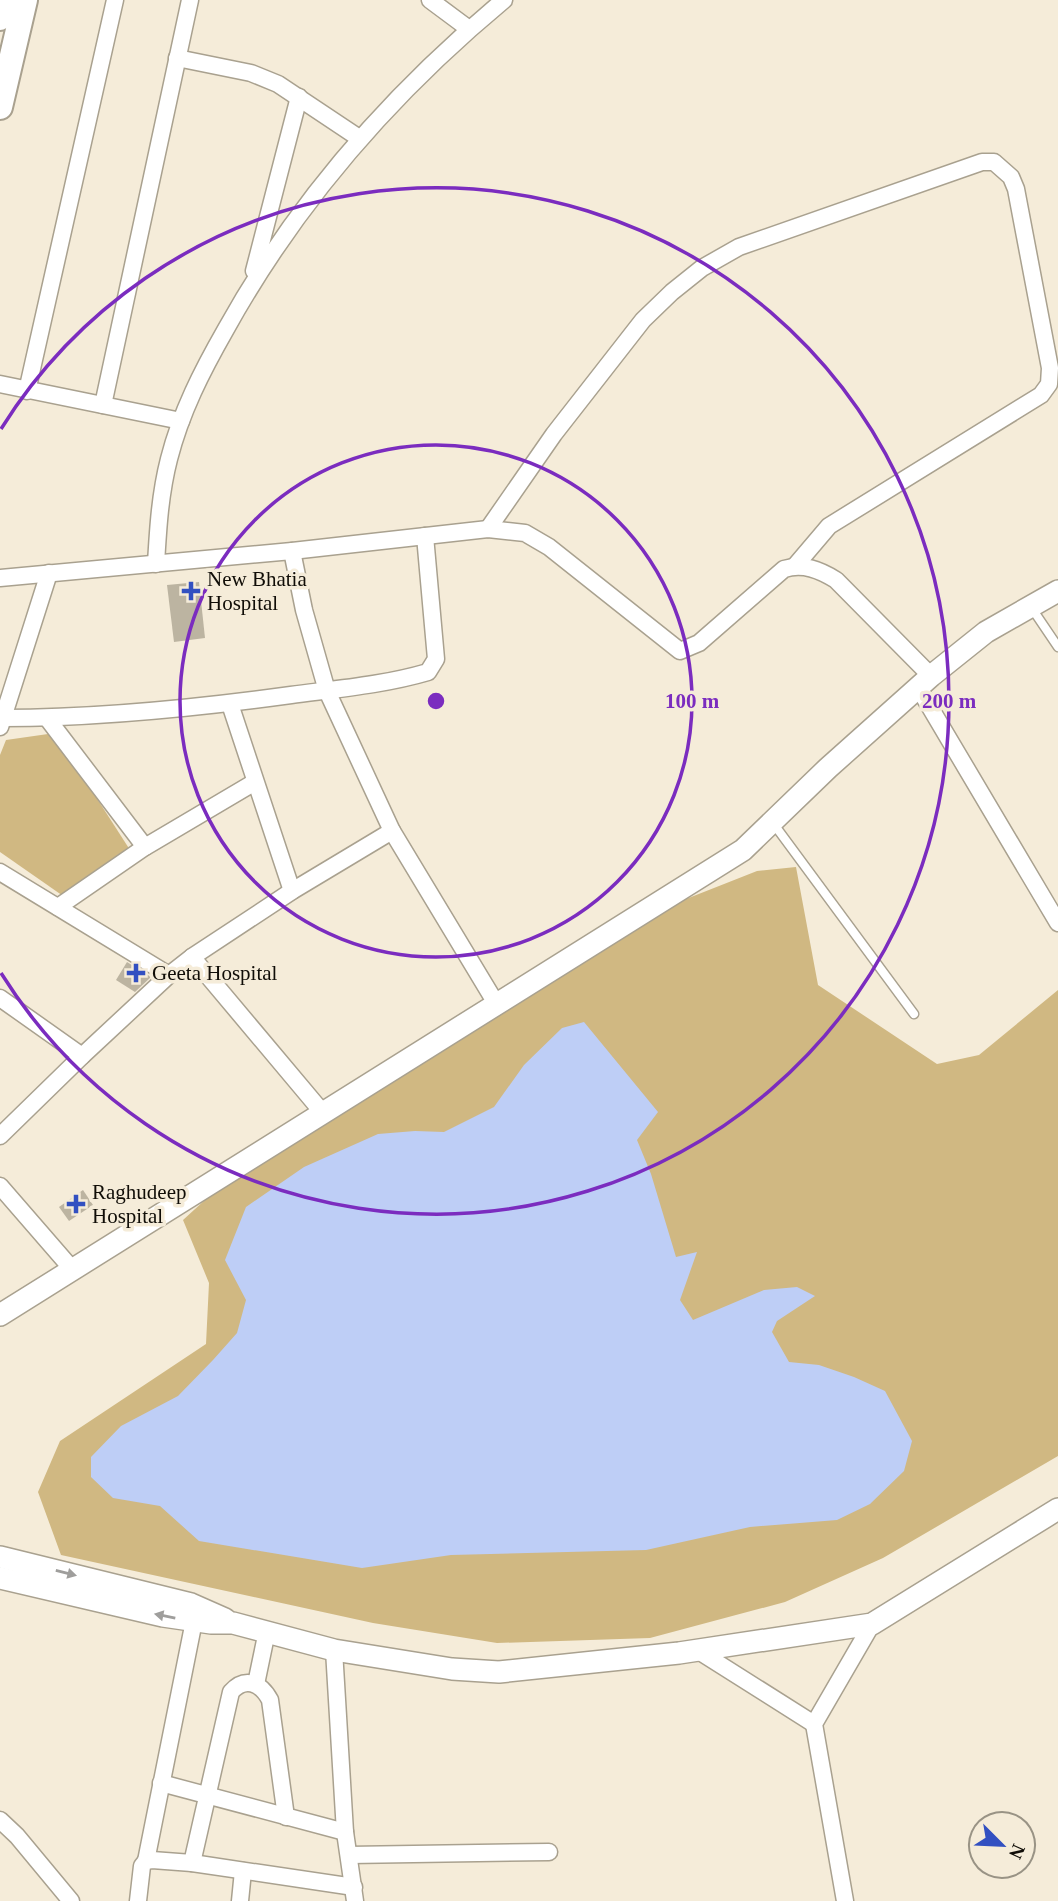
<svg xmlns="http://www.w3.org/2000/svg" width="1058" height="1901" font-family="'Times New Roman',serif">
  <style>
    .green { fill: #d0b882 }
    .water { fill: #becef6 }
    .building { fill: #bcb4a1 }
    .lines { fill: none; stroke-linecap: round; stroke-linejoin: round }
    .lane-casing { stroke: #a9a18f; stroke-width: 11 }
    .street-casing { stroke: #a9a18f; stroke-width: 19 }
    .secondary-casing { stroke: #a9a18f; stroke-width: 24 }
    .primary-casing { stroke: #a9a18f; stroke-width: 28 }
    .lane { stroke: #fff; stroke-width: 8 }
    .street { stroke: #fff; stroke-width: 16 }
    .secondary { stroke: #fff; stroke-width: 21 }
    .primary { stroke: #fff; stroke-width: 24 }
    .oneway { fill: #9f9e9c }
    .ring { fill: none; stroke: #7b2cbf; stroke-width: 3.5 }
    .poi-dot { fill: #3250c1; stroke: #f5ecd9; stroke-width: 2.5 }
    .labels { text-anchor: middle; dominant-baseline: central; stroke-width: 7; stroke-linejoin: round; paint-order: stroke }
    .poi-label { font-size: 21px; fill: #100d07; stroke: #f5ecd9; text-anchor: start }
    .centre { fill: #7b2cbf; stroke: #f5ecd9; stroke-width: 3.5 }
    .ring-label { font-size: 21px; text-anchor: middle; font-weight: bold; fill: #7b2cbf; stroke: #f5ecd9; stroke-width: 7; stroke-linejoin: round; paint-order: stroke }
  </style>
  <rect width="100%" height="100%" fill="#f5ecd9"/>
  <g class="green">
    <polygon points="55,733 130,850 66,898 0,852 0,755 6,740"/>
    <polygon points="796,867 818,985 937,1064 979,1055 1058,990 1058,1456 883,1558 785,1602 650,1638 497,1643 373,1623 61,1555 38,1492 60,1441 206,1344 209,1283 183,1220 217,1189 681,901 757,871"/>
  </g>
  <polygon class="water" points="584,1022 658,1112 637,1140 651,1174 676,1257 697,1252 680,1300 693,1320 764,1290 797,1287 815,1296 777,1321 772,1332 789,1362 819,1365 854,1377 885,1391 912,1441 904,1471 870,1504 837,1520 750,1527 646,1550 451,1555 362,1568 199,1541 160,1506 113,1498 91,1477 91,1457 121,1426 178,1396 213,1360 237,1333 246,1300 225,1260 246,1207 304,1167 378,1134 415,1131 444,1132 494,1107 524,1065 562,1028"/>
  <g class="building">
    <polygon points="199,582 205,638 174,642 167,585"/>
    <polygon points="127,962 151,977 135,992 116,980"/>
    <polygon points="83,1190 93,1205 69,1221 59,1207"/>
  </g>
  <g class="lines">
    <defs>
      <g id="lane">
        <polyline points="1031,607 1058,647"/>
        <polyline points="773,823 914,1014"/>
      </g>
      <g id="street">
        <polyline points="430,0 469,29"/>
        <polyline points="177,58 251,73 278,84 359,138"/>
        <polyline points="254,271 299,97"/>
        <polyline points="0,384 181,421"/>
        <polyline points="27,391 115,0"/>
        <polyline points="103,405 190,0"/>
        <polyline points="488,529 554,434 643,320 672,292 702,268 739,247 982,162 994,162 1011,177 1016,189 1050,368 1049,384 1041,395 829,526 795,566"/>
        <polyline points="292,551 304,610 327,691 392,831 497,1005"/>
        <path d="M156 564C158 529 160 494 169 459 181 412 202 371 226 329 297 201 392 93 504 0"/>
        <path d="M0 578 292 551 488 529 525 533 549 547 680 651 699 643 784 569C803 563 820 570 836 580L931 676"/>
        <polyline points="918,687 1058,923"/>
        <polyline points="230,704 292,891"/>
        <path d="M3 718C99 718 196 708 291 695 336 689 384 685 428 672L436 659 425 536"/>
        <polyline points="47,718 145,847"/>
        <polyline points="0,727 49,573"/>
        <polyline points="0,872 169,975"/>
        <polyline points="58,907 145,847 255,782"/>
        <polyline points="192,957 323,1113"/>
        <polyline points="0,998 82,1056"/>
        <polyline points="0,1136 82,1056 169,975 192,957 292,891 392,831"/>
        <polyline points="0,1186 72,1269"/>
        <polyline points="334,1650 345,1832 355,1901"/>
        <polyline points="697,1650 814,1724"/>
        <polyline points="256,1684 267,1631"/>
        <polyline points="161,1783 345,1832"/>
        <polyline points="0,1820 17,1836 71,1901"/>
        <polyline points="349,1855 549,1852"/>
        <polyline points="146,1861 194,1621"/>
        <path d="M192 1863 231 1692C245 1676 261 1683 270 1700L286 1817"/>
        <polyline points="138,1901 142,1866 146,1861 152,1860 192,1863 354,1887"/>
        <polyline points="240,1901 243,1871"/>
        <polyline points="845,1901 814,1724 872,1624"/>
      </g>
      <g id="secondary">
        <polyline points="0,1315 743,850 828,768 931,676 986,632 1058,591"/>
        <polyline points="0,1557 191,1604 225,1619"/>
        <polyline points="0,1578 163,1616 211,1623 233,1623 334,1650 452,1669 499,1672 679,1653 872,1624 1058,1509"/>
      </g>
      <g id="primary">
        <polyline points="0,18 4,0"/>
        <polyline points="0,107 25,0"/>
      </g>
    </defs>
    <use href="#lane" class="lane-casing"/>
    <use href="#street" class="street-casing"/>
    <use href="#secondary" class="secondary-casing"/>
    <use href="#primary" class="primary-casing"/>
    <use href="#lane" class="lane"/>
    <use href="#street" class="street"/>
    <use href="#secondary" class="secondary"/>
    <use href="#primary" class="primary"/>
  </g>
  <defs><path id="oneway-solid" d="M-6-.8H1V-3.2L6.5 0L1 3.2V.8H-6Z" transform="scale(1.75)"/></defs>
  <g class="oneway">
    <use href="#oneway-solid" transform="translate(66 1573) rotate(14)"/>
    <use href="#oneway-solid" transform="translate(165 1616) rotate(-169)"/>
  </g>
  <g class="ring">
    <circle cx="436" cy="701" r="256"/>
    <path d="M1 429A513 513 0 1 1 1 973"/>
  </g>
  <g class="poi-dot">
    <path d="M187.5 580.5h7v7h7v7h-7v7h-7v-7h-7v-7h7z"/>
    <path d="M132.5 962.5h7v7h7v7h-7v7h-7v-7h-7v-7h7z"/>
    <path d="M72.5 1193.5h7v7h7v7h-7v7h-7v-7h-7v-7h7z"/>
  </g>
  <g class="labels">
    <g class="poi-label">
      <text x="207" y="579">New Bhatia<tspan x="207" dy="24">Hospital</tspan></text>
      <text x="152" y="973">Geeta Hospital</text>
      <text x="92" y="1192">Raghudeep<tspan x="92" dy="24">Hospital</tspan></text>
    </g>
  </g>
  <circle cx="436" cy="701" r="10" class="centre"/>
  <g class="ring-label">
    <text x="692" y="708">100 m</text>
    <text x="949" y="708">200 m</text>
  </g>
  <g transform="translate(1002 1845) rotate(114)"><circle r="33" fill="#f5ecd9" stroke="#999385" stroke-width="2"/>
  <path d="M0-5L12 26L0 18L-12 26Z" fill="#3250c1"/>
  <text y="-10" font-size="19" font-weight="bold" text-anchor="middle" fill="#100d07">N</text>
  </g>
</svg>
